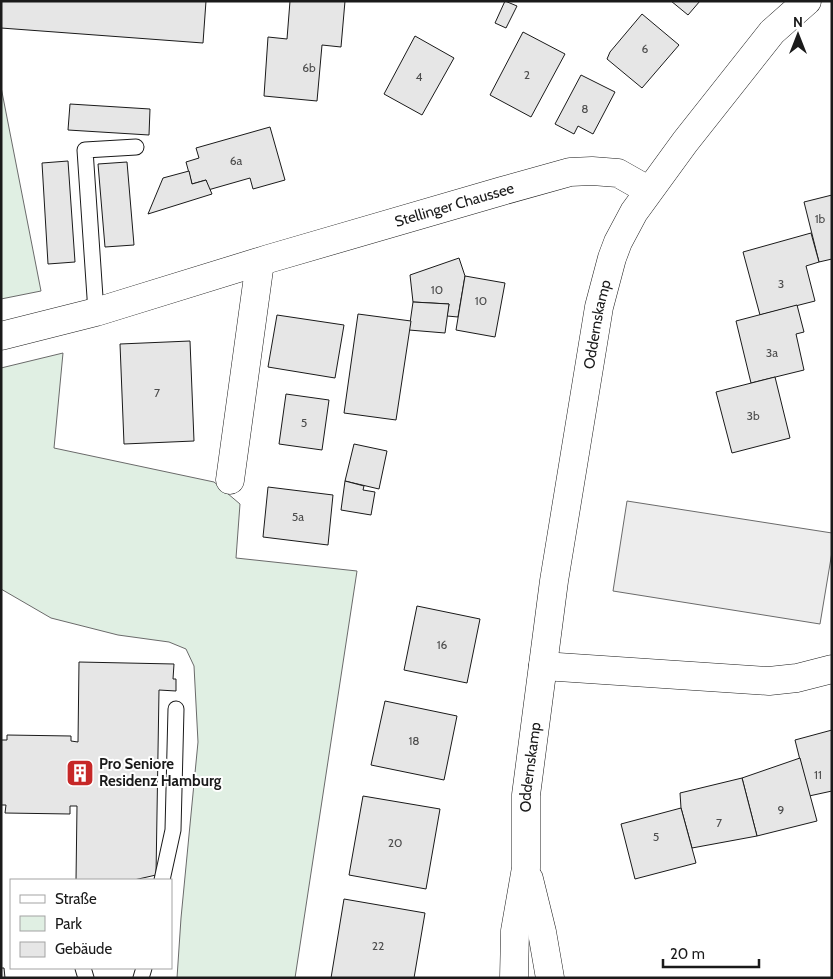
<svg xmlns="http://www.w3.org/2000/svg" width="833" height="979" font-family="Cabin,sans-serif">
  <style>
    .green { fill: #e0efe3; stroke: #6a6a6a }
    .parking { fill: #ededed; stroke: #6a6a6a }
    .building { fill: #e6e6e6; stroke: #1a1a1a }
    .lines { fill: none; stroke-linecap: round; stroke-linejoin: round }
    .lane-casing { stroke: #1a1a1a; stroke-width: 17 }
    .street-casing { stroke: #1a1a1a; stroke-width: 29 }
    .secondary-casing { stroke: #1a1a1a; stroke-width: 29 }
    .lane { stroke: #fff; stroke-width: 15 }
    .street { stroke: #fff; stroke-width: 28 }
    .secondary { stroke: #fff; stroke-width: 28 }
    .labels { text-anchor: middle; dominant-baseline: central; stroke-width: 4; stroke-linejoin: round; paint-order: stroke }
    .number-label { font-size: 12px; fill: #4d4d4d }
    .street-label { font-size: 15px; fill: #1a1a1a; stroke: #fff }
    .poi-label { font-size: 15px; font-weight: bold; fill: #1a1a1a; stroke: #fff; text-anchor: start }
  </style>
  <rect width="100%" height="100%" fill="#fff"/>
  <g class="green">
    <polygon points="1,87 41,291 1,299"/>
    <polygon points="63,353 54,448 214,482 240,504 236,558 357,571 295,978 177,978 181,918 198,742 194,666 186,649 169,642 118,635 51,618 1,589 1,368"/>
  </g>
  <polygon class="parking" points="627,501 832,533 832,552 820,624 613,591"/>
  <g class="building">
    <polygon points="1,1 206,1 203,43 1,28"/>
    <polygon points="290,1 345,1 341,47 322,45 317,101 264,96 268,37 287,39"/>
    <polygon points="505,1 517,6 506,28 495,23"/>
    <polygon points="671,1 700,1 688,15"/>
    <polygon points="642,14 679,45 642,88 607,59 610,52"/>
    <polygon points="523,32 565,54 531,117 490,95"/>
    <polygon points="415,36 454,58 422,115 384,94"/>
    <polygon points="581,75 615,92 593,134 578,126 574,134 555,124"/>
    <polygon points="70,104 150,109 149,135 68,130"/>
    <polygon points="270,127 285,180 253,189 250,178 208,190 206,180 192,184 186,162 199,158 196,148"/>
    <polygon points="68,161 75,262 48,264 42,163"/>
    <polygon points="127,162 134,245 105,247 98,164"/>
    <polygon points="189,171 192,184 206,180 212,194 148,214 163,178"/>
    <polygon points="832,195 832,259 819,262 804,202"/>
    <polygon points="811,233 819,262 806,266 815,301 760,315 743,252"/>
    <polygon points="459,258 465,276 458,317 447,316 449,304 413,302 410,275"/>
    <polygon points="465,276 505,283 495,337 456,330"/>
    <polygon points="413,302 449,304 445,333 409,330"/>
    <polygon points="797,305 804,332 796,334 804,370 751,383 736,321"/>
    <polygon points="358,314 411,321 396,420 344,413"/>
    <polygon points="277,315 344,325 335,378 268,367"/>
    <polygon points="190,341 194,441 124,444 120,344"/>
    <polygon points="775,377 790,438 732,453 716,392"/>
    <polygon points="286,394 329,400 322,450 279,444"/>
    <polygon points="354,444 387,451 379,489 345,481"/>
    <polygon points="345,481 364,486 363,490 375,492 371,515 341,510"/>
    <polygon points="268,487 333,495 328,545 263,537"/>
    <polygon points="417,606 480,619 467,683 404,670"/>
    <polygon points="79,662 174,664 173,679 176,679 176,691 159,690 156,875 134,880 76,880 77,806 70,806 70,814 5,813 6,805 1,805 1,740 7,740 7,735 71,736 71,741 78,742"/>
    <polygon points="385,701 457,716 444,780 371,765"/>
    <polygon points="832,730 832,791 809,796 795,740"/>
    <polygon points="800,758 817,821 757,836 742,778"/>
    <polygon points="742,778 757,836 692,848 681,808 680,793"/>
    <polygon points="363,796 440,809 426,889 349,875"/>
    <polygon points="681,808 696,863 635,879 621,824"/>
    <polygon points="344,899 425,913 414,978 331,978"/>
    <polygon points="1,968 4,968 5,978 1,978"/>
  </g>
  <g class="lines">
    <defs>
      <g id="lane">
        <polyline points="96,312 85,150 136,147"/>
        <polyline points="162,880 173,830 176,709"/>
        <polyline points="83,968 86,978"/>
        <polyline points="141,978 144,968"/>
      </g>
      <g id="street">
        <path id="s1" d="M1 336 96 312 268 259 502 191 570 172 592 171 618 173 648 190"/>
        <polyline points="230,480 260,262"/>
        <polyline points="543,666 769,681 797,678 832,669"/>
      </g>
      <g id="secondary">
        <polyline points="529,879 542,932 550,978"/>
        <path id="s2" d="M514 978 515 931 526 868V795L554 581 599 307 612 258 618 242 634 212 685 142 772 32 807 1"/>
      </g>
    </defs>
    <use href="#lane" class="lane-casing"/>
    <use href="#street" class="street-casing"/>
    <use href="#secondary" class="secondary-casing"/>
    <use href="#lane" class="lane"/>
    <use href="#street" class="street"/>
    <use href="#secondary" class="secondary"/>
  </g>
  <defs>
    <symbol id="building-square" viewBox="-11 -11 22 22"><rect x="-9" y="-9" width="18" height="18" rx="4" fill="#c62828" stroke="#fff"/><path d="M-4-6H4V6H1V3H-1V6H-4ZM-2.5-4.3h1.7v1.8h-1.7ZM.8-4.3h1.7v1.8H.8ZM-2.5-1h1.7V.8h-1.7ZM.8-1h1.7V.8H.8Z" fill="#fff"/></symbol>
  </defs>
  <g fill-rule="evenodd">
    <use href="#building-square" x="64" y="757" width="32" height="32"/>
  </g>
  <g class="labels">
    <g class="number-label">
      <text x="645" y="48">6</text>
      <text x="309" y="67">6b</text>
      <text x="527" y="74">2</text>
      <text x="419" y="76">4</text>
      <text x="585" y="108">8</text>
      <text x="236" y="160">6a</text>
      <text x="820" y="218">1b</text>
      <text x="781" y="283">3</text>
      <text x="437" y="289">10</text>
      <text x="481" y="300">10</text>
      <text x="772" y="352">3a</text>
      <text x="157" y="392">7</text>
      <text x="753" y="415">3b</text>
      <text x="304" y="422">5</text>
      <text x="298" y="516">5a</text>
      <text x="442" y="644">16</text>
      <text x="414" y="740">18</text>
      <text x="818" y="774">11</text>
      <text x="781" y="809">9</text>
      <text x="719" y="822">7</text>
      <text x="656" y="836">5</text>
      <text x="395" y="842">20</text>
      <text x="378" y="945">22</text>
    </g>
    <g class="street-label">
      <text stroke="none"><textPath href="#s1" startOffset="472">Stellinger Chaussee</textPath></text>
      <text stroke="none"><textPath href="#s2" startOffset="660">Oddernskamp</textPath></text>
      <text stroke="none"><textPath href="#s2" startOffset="212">Oddernskamp</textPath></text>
    </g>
    <g class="poi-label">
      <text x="99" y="764">Pro Seniore<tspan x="99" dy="17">Residenz Hamburg</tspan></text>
    </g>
  </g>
  <rect width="833" height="979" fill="none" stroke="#1a1a1a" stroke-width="5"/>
  <rect x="10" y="879" width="162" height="90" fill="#ffffff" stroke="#a3a3a3"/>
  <rect x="20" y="895" width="25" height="8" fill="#ffffff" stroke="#a3a3a3"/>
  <text x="55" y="904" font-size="15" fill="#1a1a1a">Straße</text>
  <rect x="20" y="916" width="25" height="15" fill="#e0efe3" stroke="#a3a3a3"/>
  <text x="55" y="929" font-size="15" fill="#1a1a1a">Park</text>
  <rect x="20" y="942" width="25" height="15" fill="#e6e6e6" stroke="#a3a3a3"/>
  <text x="55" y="954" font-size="15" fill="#1a1a1a">Gebäude</text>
  <g transform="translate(798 35)" stroke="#ffffff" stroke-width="4" paint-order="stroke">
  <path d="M0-4L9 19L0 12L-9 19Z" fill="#1a1a1a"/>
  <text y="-8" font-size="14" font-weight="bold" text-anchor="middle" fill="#1a1a1a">N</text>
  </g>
  <path d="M663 959v8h96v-8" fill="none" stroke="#1a1a1a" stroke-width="2.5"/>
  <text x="670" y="959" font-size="15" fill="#1a1a1a" stroke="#ffffff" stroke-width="4" paint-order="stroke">20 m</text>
</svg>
